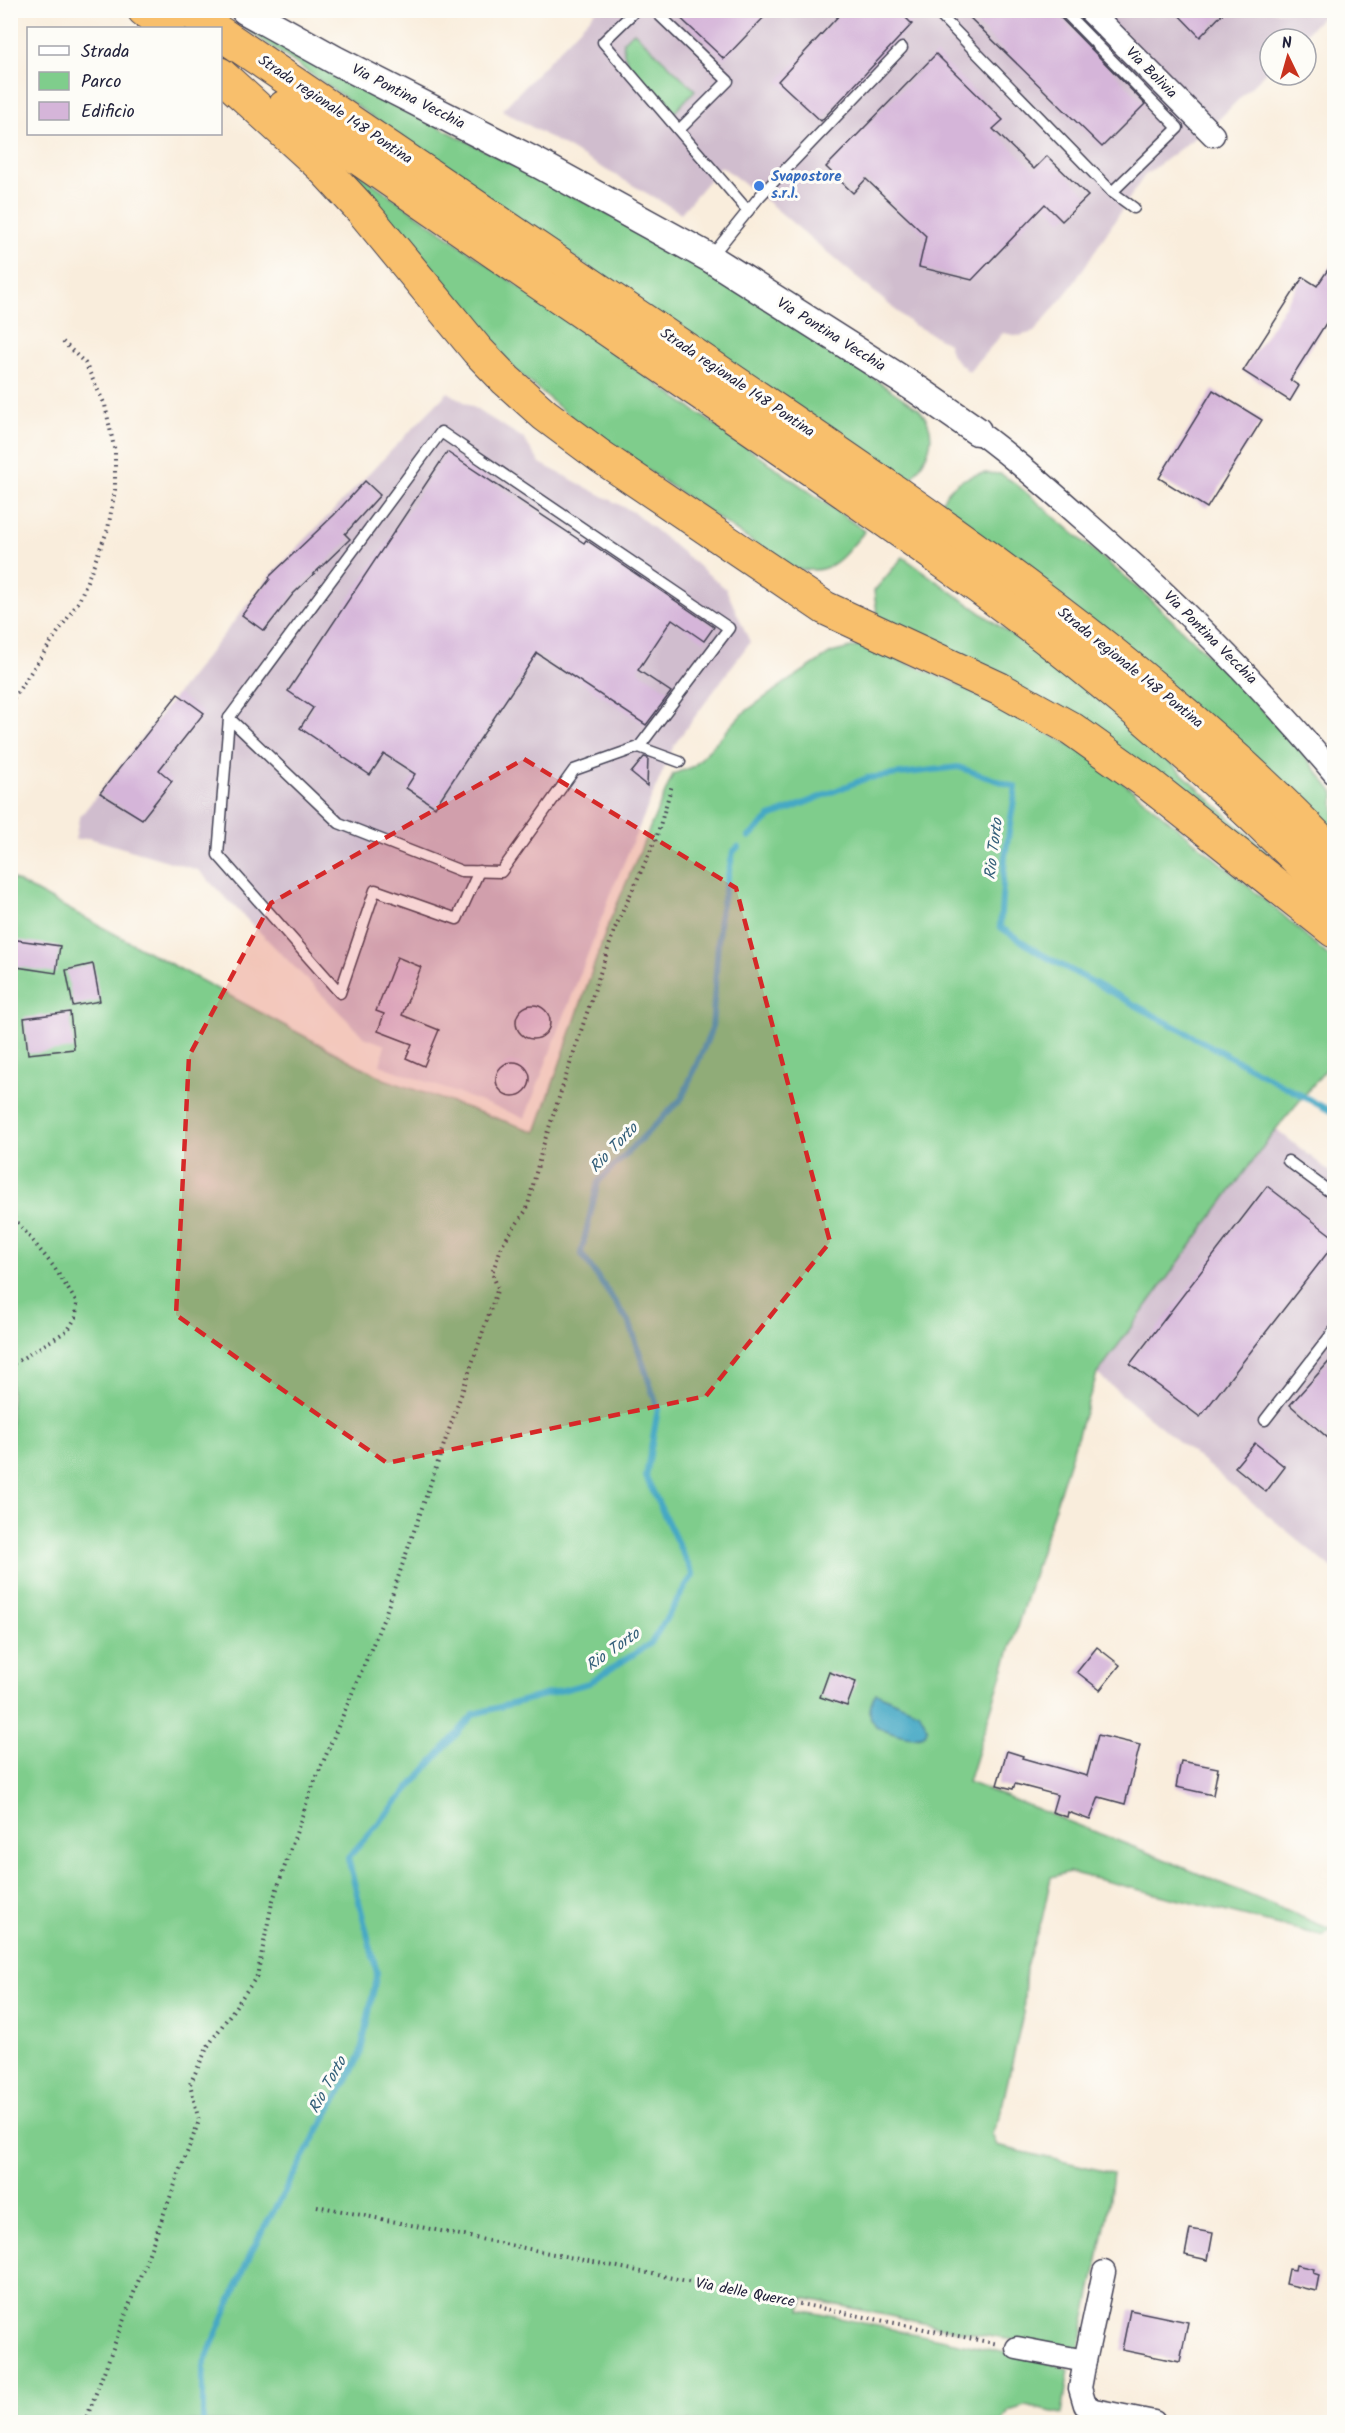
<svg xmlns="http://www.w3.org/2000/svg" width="1345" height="2433" font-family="Kalam,sans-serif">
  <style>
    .industrial { fill: #d0bdce }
    .green { fill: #7fcd8c; stroke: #507864; stroke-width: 1.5 }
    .water { fill: #45a8c5; stroke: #346580; stroke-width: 1.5 }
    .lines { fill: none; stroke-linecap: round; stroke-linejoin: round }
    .stream { stroke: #45a8c5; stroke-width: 6 }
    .building { fill: #d5b5d9 }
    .service-casing { stroke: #424053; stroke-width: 13 }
    .minor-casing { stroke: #424053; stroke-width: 25 }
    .tertiary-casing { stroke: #424053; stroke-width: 31 }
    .trunk-casing { stroke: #424053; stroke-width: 35 }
    .path { stroke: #424053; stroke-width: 4; stroke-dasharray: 1.5 4.5; stroke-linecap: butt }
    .service { stroke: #fff; stroke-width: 10 }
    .minor { stroke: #fff; stroke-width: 22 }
    .tertiary { stroke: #fff; stroke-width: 28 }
    .trunk { stroke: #f8bf6c; stroke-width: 33 }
    .marked { fill: #d62828; fill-opacity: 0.2; stroke: #d62828; stroke-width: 4.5; stroke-dasharray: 12 8; stroke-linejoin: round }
    .shop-dot { fill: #3f7fe0; stroke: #fdfcf7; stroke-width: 2 }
    .labels { text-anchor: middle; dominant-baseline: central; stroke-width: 6; stroke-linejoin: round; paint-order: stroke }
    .street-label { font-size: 15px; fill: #22223b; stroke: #fdfcf7 }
    .shop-label { font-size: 15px; font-weight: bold; fill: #366cbe; stroke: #fdfcf7; text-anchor: start }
    .water-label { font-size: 16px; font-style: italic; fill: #325e79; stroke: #fdfcf7 }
  </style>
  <rect width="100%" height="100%" fill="#fdfcf7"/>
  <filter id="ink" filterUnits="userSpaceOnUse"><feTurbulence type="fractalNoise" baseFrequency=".0167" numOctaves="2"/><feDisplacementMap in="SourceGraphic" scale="12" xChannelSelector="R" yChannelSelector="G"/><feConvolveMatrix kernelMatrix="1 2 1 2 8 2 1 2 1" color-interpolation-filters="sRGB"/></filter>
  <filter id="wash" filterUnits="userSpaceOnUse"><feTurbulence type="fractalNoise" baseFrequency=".008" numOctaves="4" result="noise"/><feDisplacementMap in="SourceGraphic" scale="24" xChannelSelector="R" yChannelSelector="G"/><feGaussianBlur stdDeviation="1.35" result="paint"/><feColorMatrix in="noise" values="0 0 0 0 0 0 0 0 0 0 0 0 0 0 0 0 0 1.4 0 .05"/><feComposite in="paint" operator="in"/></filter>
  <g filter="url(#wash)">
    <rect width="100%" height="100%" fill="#f9eddc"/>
    <g class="industrial">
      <polygon points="596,11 1328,11 1300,39 1270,39 1270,68 1217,121 1144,176 1072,286 1034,332 1019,336 1003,333 969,372 952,356 948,343 912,324 769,203 721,166 681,213 502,110"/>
      <polygon points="448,392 523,438 540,463 635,513 726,589 750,642 674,745 614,886 525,1118 380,1065 385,1045 364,1037 198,870 89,838 75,840 79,818 269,577"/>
      <polygon points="1276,1129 1334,1175 1334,1570 1097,1374"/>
    </g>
    <g class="green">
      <path d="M236 22 699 261 919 409C944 437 925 463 904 487Z"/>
      <polygon points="634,32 695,90 671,116 628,63 624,53 623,41"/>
      <path d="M354 170 865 531C840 560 831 578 789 567L577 422 515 370 350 176Z"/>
      <path d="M985 473 1001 474 1015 483 1148 597 1239 685 1301 751 1334 793V845L939 507C948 486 963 476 985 473Z"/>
      <polygon points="903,557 1058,668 1126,721 1277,862 1268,872 881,621 877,612 874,591"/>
      <polygon points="863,645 955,683 1095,759 1283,915 1334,961 1334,1060 1276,1129 1097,1374 968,1782 1154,1855 1330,1929 1323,1936 1069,1872 1051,1877 1042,1919 1026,1966 1023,2014 1000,2115 992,2134 997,2146 1113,2173 1108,2212 1079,2350 975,2334 804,2298 801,2310 1054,2363 1069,2370 1062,2414 1025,2406 1009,2411 1002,2422 738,2422 736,2420 733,2422 11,2422 11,878 384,1079 536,1132 608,925 673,774 694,766 742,714 785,683 831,653"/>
    </g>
    <path class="water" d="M876 1693 919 1712 928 1728 925 1734C911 1742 890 1731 875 1726 867 1715 869 1704 876 1693Z"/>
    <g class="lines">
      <g class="stream">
        <polyline points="749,837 770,817 867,778 958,767 1016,787 1005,857 1000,927 1041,954 1334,1113"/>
        <polyline points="203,2422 203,2366 252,2250 360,2056 377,1973 348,1858 474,1714 589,1683 651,1643 693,1575 646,1477 658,1409 630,1324 581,1253 598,1182 682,1098 712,1029 720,913 733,852 738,847"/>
      </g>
    </g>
    <g id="blocks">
      <g class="building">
        <polygon points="672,10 771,10 724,59"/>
        <polygon points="844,10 898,10 912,24 821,121 778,81"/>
        <polygon points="962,10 1053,10 1145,104 1102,147"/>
        <polygon points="1174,10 1226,10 1200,37"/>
        <polygon points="936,54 1003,120 993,129 1034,169 1047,156 1088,196 1062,221 1045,204 972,280 919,267 926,236 866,179 853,193 826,167"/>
        <polygon points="1335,259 1335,309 1290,380 1299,386 1290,401 1243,371 1303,277 1317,286"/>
        <polygon points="1213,390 1262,420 1207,508 1159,478"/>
        <polygon points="447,452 584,543 586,540 714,627 704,641 672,619 638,670 671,692 646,725 537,653 435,807 406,788 415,774 384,754 370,775 300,728 313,708 288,691"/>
        <polygon points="365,481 380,495 345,534 350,539 293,594 264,631 242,615 270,579 269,577 334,515"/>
        <polygon points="178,694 204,713 159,770 172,781 142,819 100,793"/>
        <polygon points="644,757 648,758 647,786 631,773"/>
        <polygon points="10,939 60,946 56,973 10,966"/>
        <polygon points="397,957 421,967 402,1015 439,1030 424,1066 406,1058 412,1044 378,1031 384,1014 376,1011"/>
        <polygon points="93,964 100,1001 73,1006 66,970"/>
        <circle cx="533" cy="1022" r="17"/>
        <polygon points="70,1012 74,1049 28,1054 24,1018"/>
        <circle cx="513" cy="1079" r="17"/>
        <polygon points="1267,1186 1335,1238 1335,1243 1200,1417 1130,1364"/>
        <polygon points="1335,1355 1335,1444 1290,1405"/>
        <polygon points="1255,1443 1285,1467 1266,1492 1235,1467"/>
        <polygon points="1097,1647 1120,1665 1100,1690 1077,1672"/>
        <polygon points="829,1672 856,1682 847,1706 820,1697"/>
        <polygon points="1098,1735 1140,1745 1125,1804 1099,1797 1090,1820 1068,1812 1067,1817 1052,1812 1057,1795 1015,1784 1013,1789 997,1785 1007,1751 1023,1756 1022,1758 1087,1776"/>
        <polygon points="1181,1761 1218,1768 1213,1795 1176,1787"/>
        <polygon points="1190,2229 1213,2233 1208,2260 1185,2255"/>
        <polygon points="1296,2265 1314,2269 1313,2273 1319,2275 1316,2291 1286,2284 1289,2269 1295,2270"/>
        <polygon points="1130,2310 1188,2322 1180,2362 1122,2350"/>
      </g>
    </g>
  </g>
  <g filter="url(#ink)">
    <use href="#blocks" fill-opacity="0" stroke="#424053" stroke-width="1.5"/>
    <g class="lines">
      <defs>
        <g id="service">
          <polyline points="636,10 603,42 748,211"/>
          <polyline points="654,10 728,81 679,130"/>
          <polyline points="935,10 1112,192 1134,208"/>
          <polyline points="1063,10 1178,128 1112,192"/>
          <polyline points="710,258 760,196 902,48"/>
          <polyline points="229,718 218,855 340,993 375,890 457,919 479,871"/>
          <polyline points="639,747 729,628 441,432 229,718 339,823 461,871 501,872 574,770 639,747 680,762"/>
          <polyline points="1288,1161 1334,1195"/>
          <polyline points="1265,1420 1334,1331"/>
        </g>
        <g id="minor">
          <polyline points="1089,10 1213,135"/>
          <path d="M977 431C1015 459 1050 490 1085 521 1175 599 1258 682 1334 773"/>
          <polyline points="1017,2348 1085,2361 1104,2272"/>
          <polyline points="1085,2361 1080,2388 1085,2405 1094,2410 1154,2422"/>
        </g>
        <polyline id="tertiary" points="245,10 335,60 541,165 710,258 918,390 977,431"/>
        <g id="trunk">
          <polyline points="144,10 169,28"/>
          <polyline points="188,10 214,28"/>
          <path d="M220 33C393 150 566 267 739 385 949 527 1158 670 1334 854"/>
          <polyline points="220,74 321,166 361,209 477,350 506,380 545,415 600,456 825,608 1000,689 1072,729 1149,784 1334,931"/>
          <path d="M284 107C427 206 571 305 715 403 845 493 978 581 1101 682 1183 749 1260 821 1334 896"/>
        </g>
      </defs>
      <use href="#service" class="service-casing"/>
      <use href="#minor" class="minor-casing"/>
      <use href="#tertiary" class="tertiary-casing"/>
      <use href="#trunk" class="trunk-casing"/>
      <g class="path">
        <polyline points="10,703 79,601 108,529 115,490 115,452 105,405 85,363 63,342"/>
        <polyline points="10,1213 54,1267 77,1303 76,1317 68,1330 10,1366"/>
        <polyline points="317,2206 998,2344"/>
        <polyline points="85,2422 199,2121 190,2084 208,2046 257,1976 272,1903 310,1793 384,1618 498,1288 492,1273 503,1243 527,1209 542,1149 615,928 656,839 672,785"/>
      </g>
      <use href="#service" class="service"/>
      <use href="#minor" class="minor"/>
      <use href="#tertiary" class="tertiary"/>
      <use href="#trunk" class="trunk"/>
    </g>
  </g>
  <path class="marked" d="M524 759 736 888 830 1242 706 1396 387 1463 176 1315 189 1056 271 903Z"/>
  <circle class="shop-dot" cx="759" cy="186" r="6"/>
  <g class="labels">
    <g class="street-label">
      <text transform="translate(1151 73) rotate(45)">Via Bolivia</text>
      <text transform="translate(408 97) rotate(27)">Via Pontina Vecchia</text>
      <text transform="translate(335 110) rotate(34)">Strada regionale 148 Pontina</text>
      <text transform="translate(831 335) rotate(32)">Via Pontina Vecchia</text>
      <text transform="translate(737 383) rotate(34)">Strada regionale 148 Pontina</text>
      <text transform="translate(1210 638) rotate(45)">Via Pontina Vecchia</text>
      <text transform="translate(1130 668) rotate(39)">Strada regionale 148 Pontina</text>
      <text transform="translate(745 2293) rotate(11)">Via delle Querce</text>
    </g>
    <g class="shop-label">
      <text x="771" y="177">Svapostore<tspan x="771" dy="17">s.r.l.</tspan></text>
    </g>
    <g class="water-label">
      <text transform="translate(994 849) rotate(-83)">Rio Torto</text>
      <text transform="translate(614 1148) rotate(-46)">Rio Torto</text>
      <text transform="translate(613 1650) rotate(-35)">Rio Torto</text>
      <text transform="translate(328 2085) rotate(-61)">Rio Torto</text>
    </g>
  </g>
  <rect width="1345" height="2433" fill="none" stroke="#fdfcf7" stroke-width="36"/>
  <rect x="27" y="27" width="195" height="108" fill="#fdfcf7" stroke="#a5a5ac" stroke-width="1.5"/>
  <rect x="39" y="46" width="30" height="9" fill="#ffffff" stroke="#a5a5ac" stroke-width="1.5"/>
  <text x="81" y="57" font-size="18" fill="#22223b">Strada</text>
  <rect x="39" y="72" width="30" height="18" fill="#7fcd8c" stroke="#a5a5ac" stroke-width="1.5"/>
  <text x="81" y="87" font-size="18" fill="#22223b">Parco</text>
  <rect x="39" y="102" width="30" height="18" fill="#d5b5d9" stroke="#a5a5ac" stroke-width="1.5"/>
  <text x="81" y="117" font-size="18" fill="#22223b">Edificio</text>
  <g transform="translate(1288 57) rotate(355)"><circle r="28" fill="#fdfcf7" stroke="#a5a5ac" stroke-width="1.5"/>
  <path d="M0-4.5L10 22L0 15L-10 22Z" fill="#c8321e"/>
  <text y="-9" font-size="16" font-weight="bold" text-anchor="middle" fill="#22223b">N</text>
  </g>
</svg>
